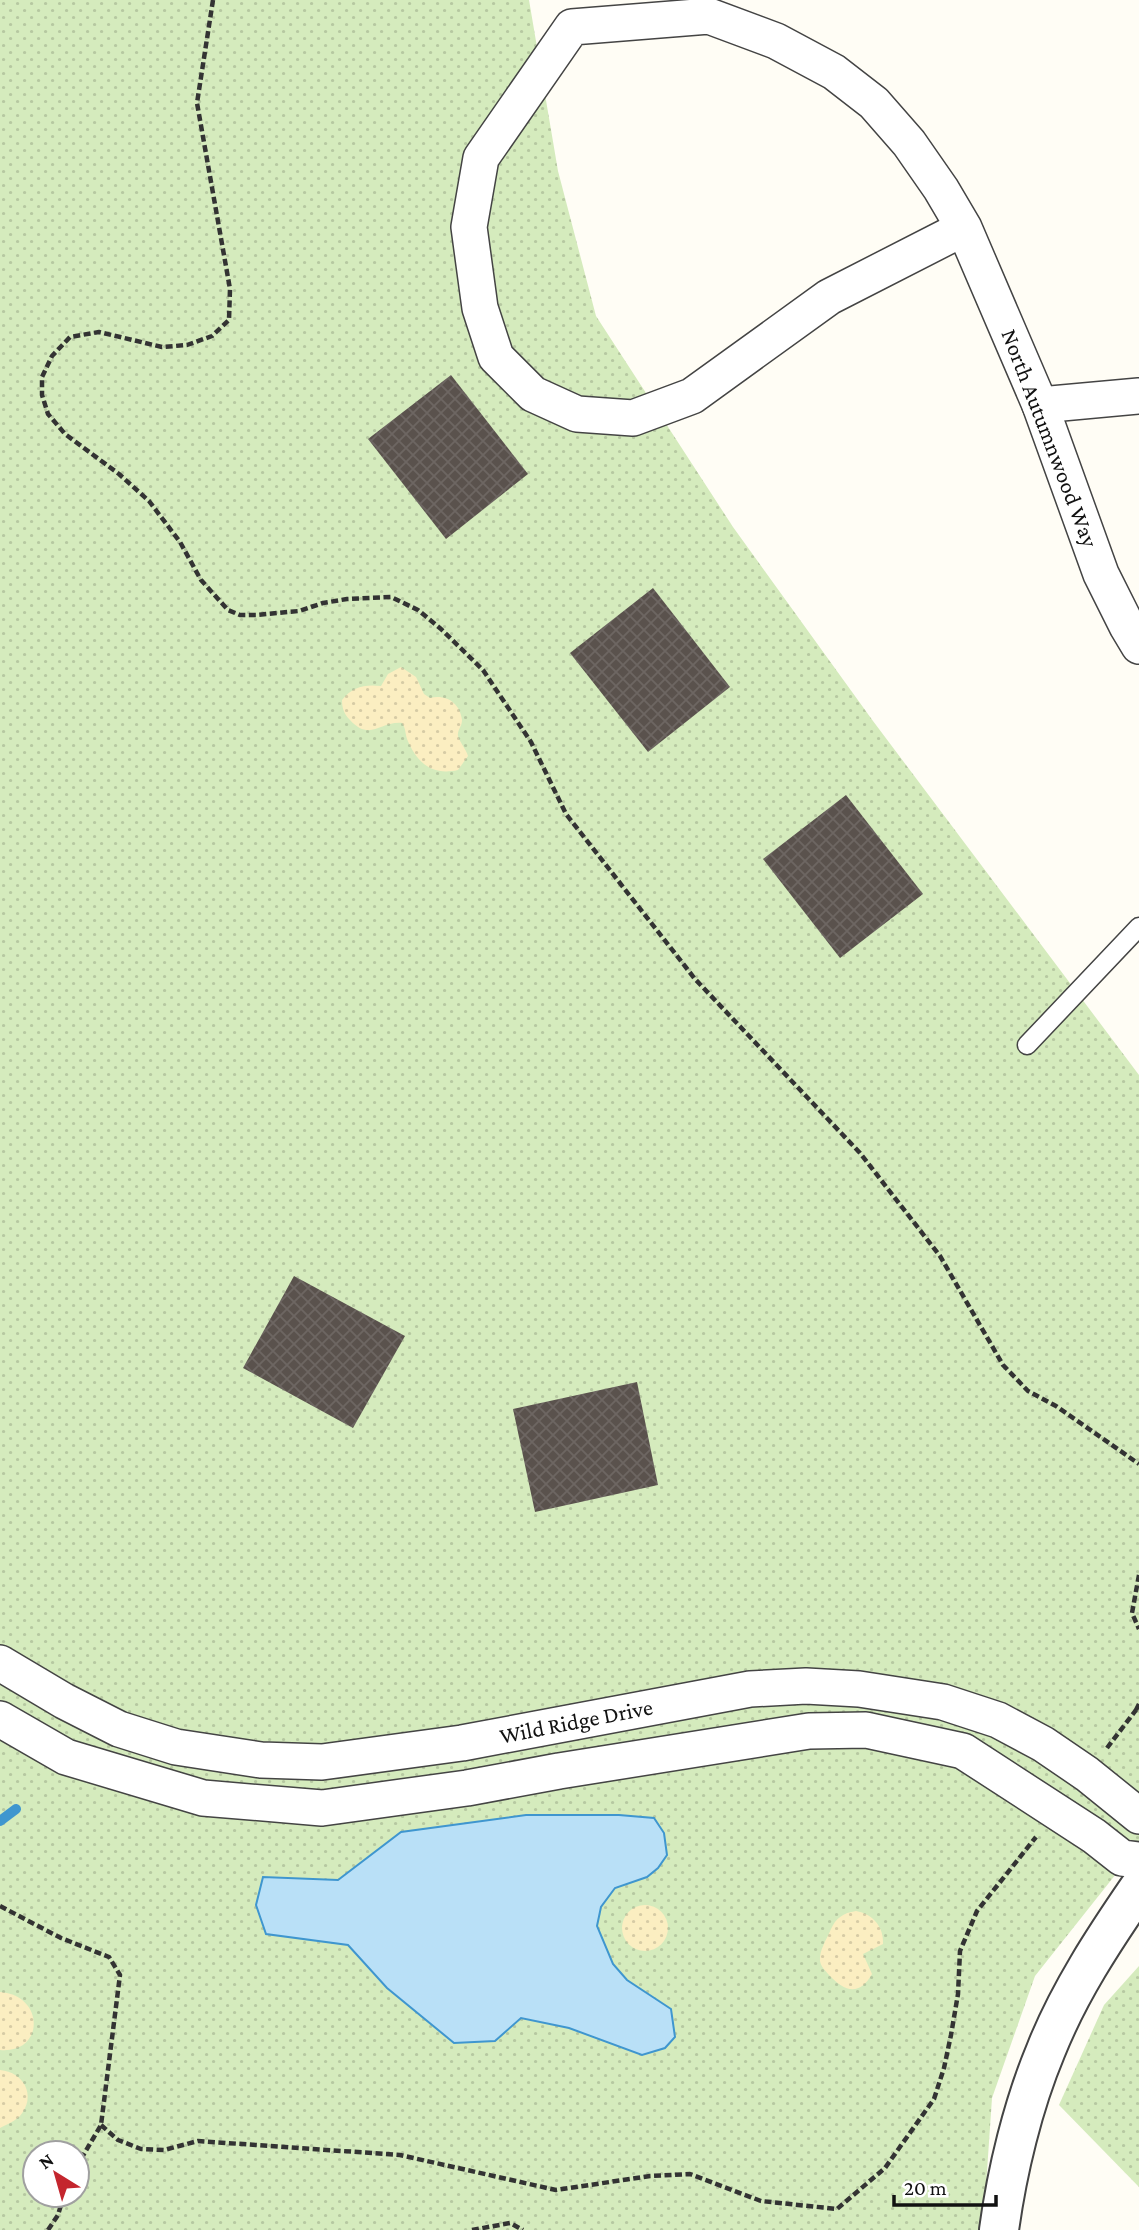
<svg xmlns="http://www.w3.org/2000/svg" width="1139" height="2230" font-family="'Crimson Pro',serif">
  <style>
    .grass { fill: url(#grass-dots); fill-rule: evenodd }
    .sand { fill: url(#sand-dots) }
    .water { fill: #b9e0f7; stroke: #3f96cf; stroke-width: 2 }
    .lines { fill: none; stroke-linecap: round; stroke-linejoin: round }
    .stream { stroke: #3f96cf; stroke-width: 10 }
    .building { fill: url(#building-cross-hatch) }
    .service-casing { stroke: #444; stroke-width: 21 }
    .minor-casing { stroke: #444; stroke-width: 38 }
    .tertiary-casing { stroke: #444; stroke-width: 42 }
    .path { stroke: #333; stroke-width: 4.5; stroke-dasharray: 7 3.5; stroke-linecap: butt }
    .service { stroke: #fff; stroke-width: 18 }
    .minor { stroke: #fff; stroke-width: 35 }
    .tertiary { stroke: #fff; stroke-width: 38 }
    .labels { text-anchor: middle; dominant-baseline: central; stroke-width: 7; stroke-linejoin: round; paint-order: stroke }
    .street-label { font-size: 23px; fill: #111; stroke: #fff }
  </style>
  <defs>
    <pattern id="grass-dots" width="8" height="8" patternUnits="userSpaceOnUse" patternTransform="scale(1.75)"><rect width="8" height="8" fill="#d5ebbd"/><path d="M2 2h.1M6 6h.1" fill="none" stroke="#b6c8a1" stroke-width="1.8" stroke-linecap="round"/></pattern>
    <pattern id="sand-dots" width="8" height="8" patternUnits="userSpaceOnUse" patternTransform="scale(1.75)"><rect width="8" height="8" fill="#fbeec1"/><path d="M2 2h.1M6 6h.1" fill="none" stroke="#d6cba5" stroke-width="1.8" stroke-linecap="round"/></pattern>
    <pattern id="building-cross-hatch" width="8" height="8" patternUnits="userSpaceOnUse" patternTransform="scale(1.75)"><rect width="8" height="8" fill="#5a524d"/><path d="M0 0l8 8M0 8l8-8" fill="none" stroke="#6d6662"/></pattern>
  </defs>
  <rect width="100%" height="100%" fill="#fffdf5"/>
  <g class="grass">
    <path d="M0 0H529L558 171 596 316 733 527 873 721 1139 1075V1845L1035 1976 992 2098 983 2230H0ZM35 2153H77V2195H35Z"/>
    <polygon points="1139,1966 1139,2187 1059,2105 1104,2005"/>
  </g>
  <g class="sand">
    <path d="M401 667 416 677 424 694 430 698C445 694 460 702 462 720 462 727 457 730 458 736 460 743 466 749 468 756L458 770C432 776 417 763 407 739 405 733 406 729 402 723 380 721 370 742 350 720 344 714 342 708 342 700 352 687 365 684 381 686L388 674Z"/>
    <circle cx="645" cy="1928" r="23"/>
    <path d="M856 1911C873 1914 884 1927 883 1944L863 1954 872 1974C859 1997 844 1991 829 1975 825 1970 821 1967 820 1961 819 1950 827 1939 831 1929 836 1918 843 1913 856 1911Z"/>
    <path d="M0 1992C45 1995 45 2054 0 2050Z"/>
    <path d="M0 2070C24 2072 37 2096 20 2116 15 2121 6 2125 0 2128Z"/>
  </g>
  <polygon class="water" points="526,1815 619,1815 654,1818 664,1833 667,1855 658,1868 647,1877 615,1888 601,1907 597,1926 613,1964 627,1980 671,2009 675,2037 665,2048 642,2055 569,2028 521,2018 495,2041 454,2043 387,1988 348,1945 266,1934 256,1905 263,1877 338,1880 401,1832"/>
  <g class="lines">
    <polyline class="stream" points="0,1821 16,1809"/>
  </g>
  <g class="building">
    <polygon points="451,375 528,474 446,539 368,439"/>
    <polygon points="653,588 730,687 648,752 570,653"/>
    <polygon points="846,795 923,894 840,958 763,859"/>
    <polygon points="294,1276 405,1336 353,1428 243,1368"/>
    <polygon points="637,1382 658,1485 535,1512 513,1409"/>
  </g>
  <g class="lines">
    <defs>
      <polyline id="service" points="1027,1045 1139,927"/>
      <g id="minor">
        <polyline points="964,228 829,297 692,396 633,418 577,414 533,394 496,357 480,308 469,227 481,158 572,27 709,16 776,41 834,72 874,103 909,143 941,189 964,228 1040,405 1101,574 1127,626 1139,646"/>
        <polyline points="1040,405 1139,396"/>
        <polyline points="0,1663 64,1701 119,1729 176,1747 261,1760 322,1762 462,1743 750,1689 806,1686 859,1689 943,1702 998,1720 1043,1744 1087,1774 1139,1816"/>
        <polyline points="0,1719 66,1757 203,1798 322,1808 467,1788 559,1771 809,1731 866,1730 963,1751 1094,1836 1122,1858 1139,1860"/>
      </g>
      <path id="tertiary" d="M999 2230C1007 2171 1023 2105 1046 2050 1069 1992 1104 1939 1139 1888"/>
    </defs>
    <use href="#service" class="service-casing"/>
    <use href="#minor" class="minor-casing"/>
    <use href="#tertiary" class="tertiary-casing"/>
    <g class="path">
      <polyline points="213,0 197,103 230,289 229,320 212,336 187,345 162,347 99,332 70,337 52,356 42,377 42,395 48,414 65,434 119,474 149,501 180,542 201,580 228,610 240,615 256,615 299,611 323,603 347,599 391,597 418,610 441,629 483,670 531,742 566,814 695,979 860,1153 940,1256 1003,1365 1028,1391 1056,1406 1139,1464"/>
      <polyline points="1139,1575 1132,1613 1139,1629"/>
      <polyline points="1139,1704 1136,1710 1139,1708"/>
      <polyline points="1107,1748 1136,1710"/>
      <polyline points="0,1906 61,1938 109,1957 120,1975 101,2125 77,2166"/>
      <polyline points="101,2125 118,2140 141,2149 164,2150 198,2141 400,2155 556,2190 650,2176 690,2174 761,2201 837,2209 885,2168 934,2099 944,2068 951,2035 958,1994 960,1951 977,1911 1036,1837"/>
      <polyline points="48,2230 58,2215 64,2195"/>
      <polyline points="472,2230 510,2223 523,2230"/>
    </g>
    <use href="#service" class="service"/>
    <use href="#minor" class="minor"/>
    <use href="#tertiary" class="tertiary"/>
  </g>
  <g class="labels">
    <g class="street-label">
      <text transform="translate(1050 438) rotate(69)">North Autumnwood Way</text>
      <text transform="translate(576 1721) rotate(-11)">Wild Ridge Drive</text>
    </g>
  </g>
  <g transform="translate(56 2174) rotate(323)"><circle r="33" fill="#ffffff" stroke="#a0a0a0" stroke-width="2"/>
  <path d="M0-5L12 26L0 18L-12 26Z" fill="#c4262e"/>
  <text y="-10" font-size="19" font-weight="bold" text-anchor="middle" fill="#111111">N</text>
  </g>
  <path d="M894 2195v10h102v-10" fill="none" stroke="#111111" stroke-width="3.5"/>
  <text x="904" y="2195" font-size="21" fill="#111111" stroke="#ffffff" stroke-width="5" paint-order="stroke">20 m</text>
</svg>
